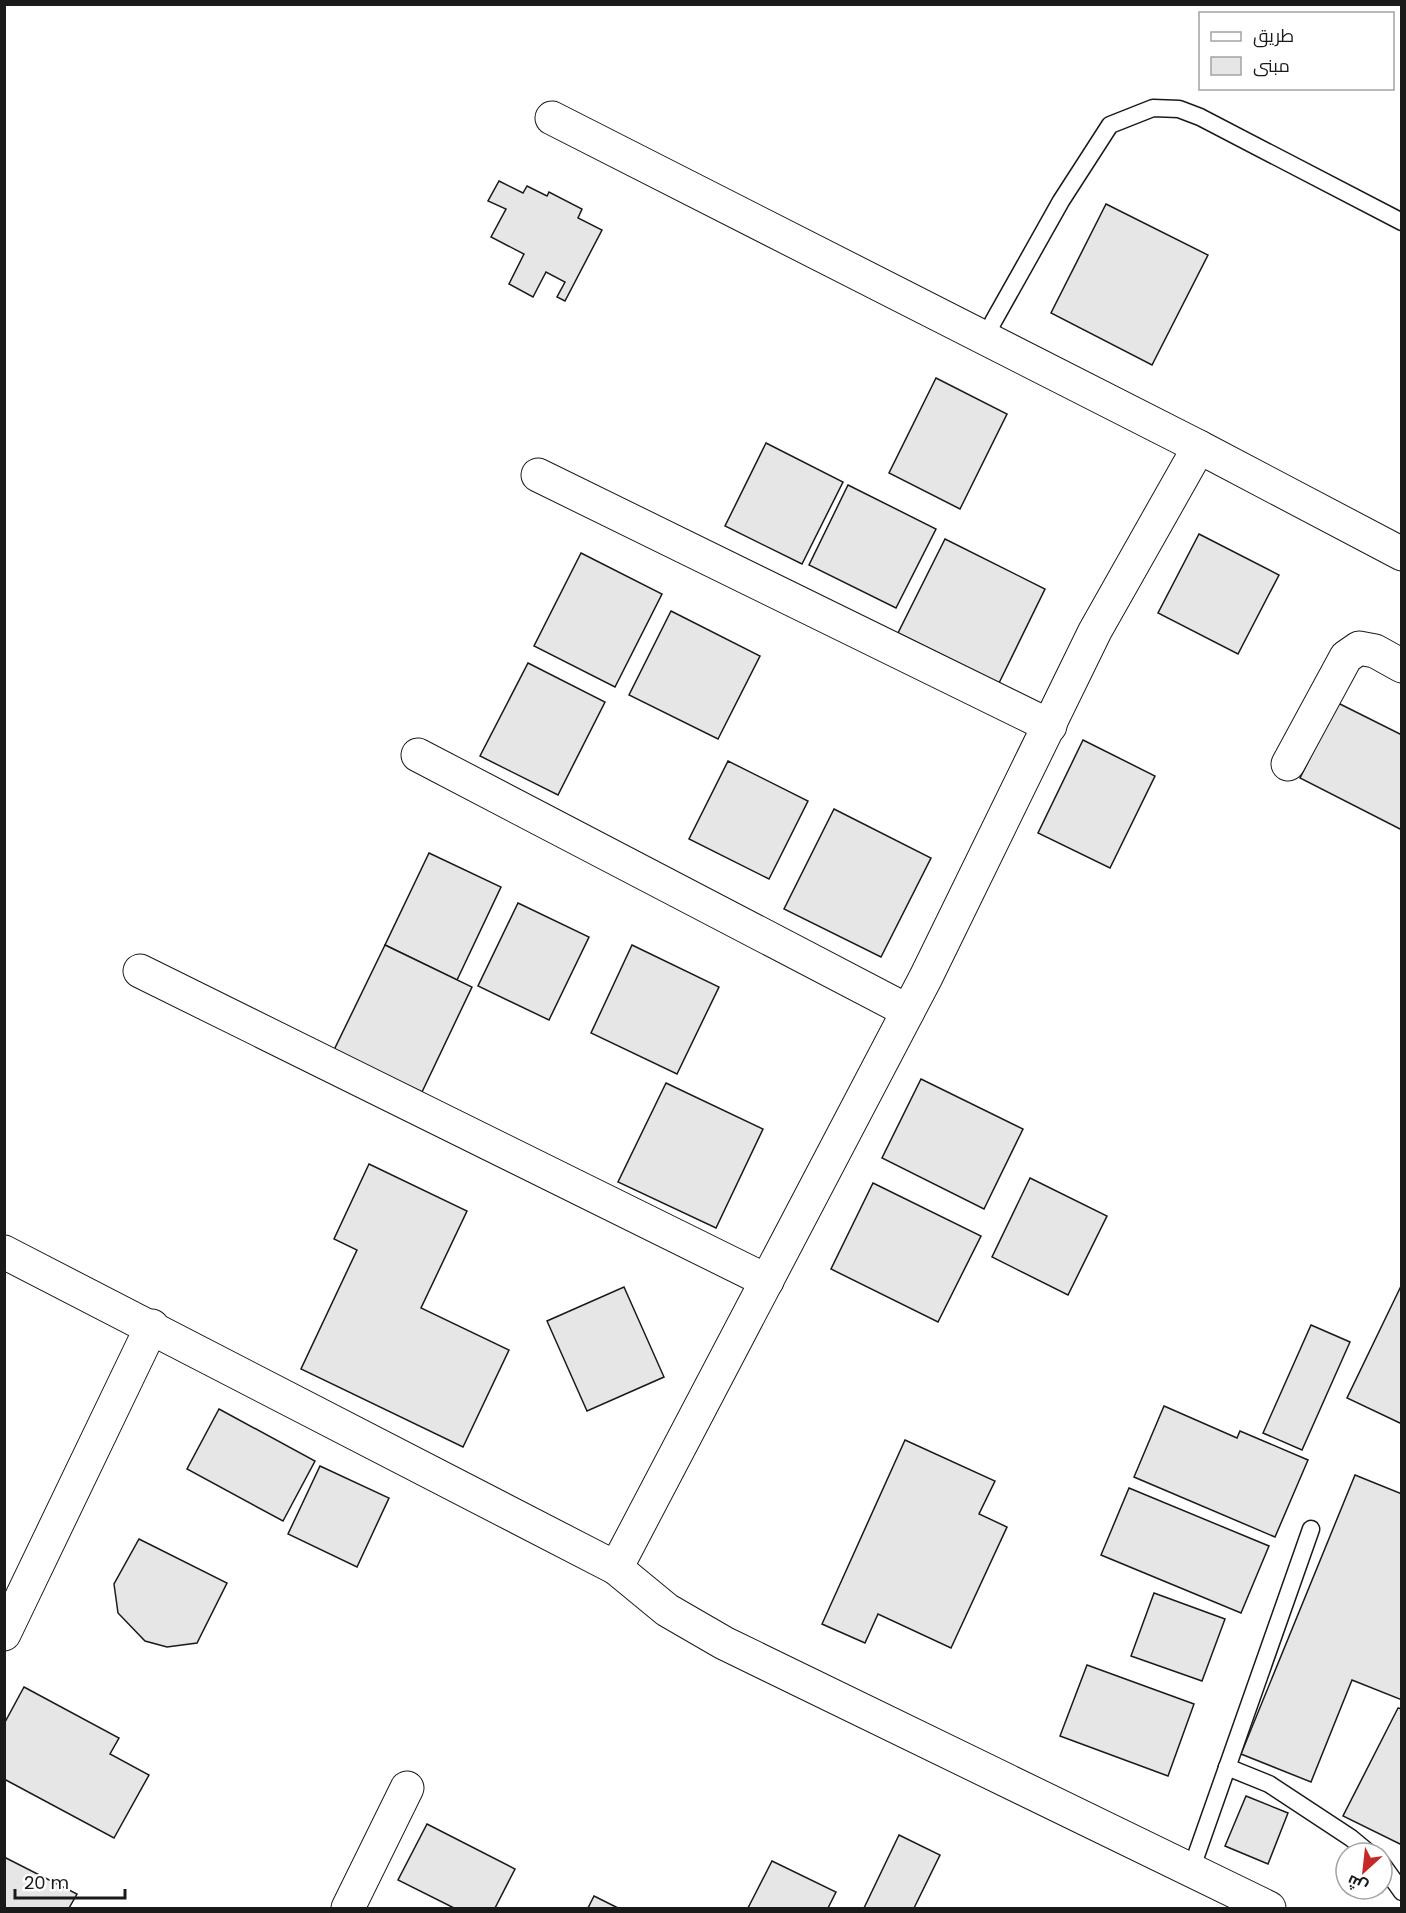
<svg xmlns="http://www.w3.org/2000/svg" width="1406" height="1913" font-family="Poppins,Cairo,sans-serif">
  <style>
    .building { fill: #e6e6e6; stroke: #1a1a1a; stroke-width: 1.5 }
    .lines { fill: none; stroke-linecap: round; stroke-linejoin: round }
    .service-casing { stroke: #1a1a1a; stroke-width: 19 }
    .minor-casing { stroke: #1a1a1a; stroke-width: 35 }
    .service { stroke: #fff; stroke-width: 16 }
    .minor { stroke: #fff; stroke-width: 33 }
  </style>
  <rect width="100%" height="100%" fill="#fff"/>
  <g class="building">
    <polygon points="499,181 523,193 527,186 547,196 549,192 582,209 578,218 602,230 565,301 557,297 565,282 546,272 533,297 509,284 524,254 491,237 506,209 488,201"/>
    <polygon points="1106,204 1208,255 1152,365 1051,313"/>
    <polygon points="936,378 1007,414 960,509 889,473"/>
    <polygon points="766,443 843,482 802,564 725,526"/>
    <polygon points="848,485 936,529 896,608 809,565"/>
    <polygon points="1199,534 1279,575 1238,654 1158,613"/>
    <polygon points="945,539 1045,589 999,683 898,633"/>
    <polygon points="581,553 662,594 615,687 534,646"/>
    <polygon points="671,611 760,656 718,739 629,695"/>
    <polygon points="528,663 605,702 558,795 480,756"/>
    <polygon points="1338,703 1402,735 1402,830 1300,778"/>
    <polygon points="1083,740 1155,776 1110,868 1038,833"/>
    <polygon points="728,761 808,801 769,879 689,839"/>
    <polygon points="834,809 931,858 881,957 784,909"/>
    <polygon points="429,853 501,887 457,980 385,945"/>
    <polygon points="518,903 589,937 549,1020 478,986"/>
    <polygon points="385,945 472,987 422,1092 334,1050"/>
    <polygon points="632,945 719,987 677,1074 591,1033"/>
    <polygon points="921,1079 1023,1129 984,1209 882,1158"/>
    <polygon points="666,1083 763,1129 716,1228 618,1182"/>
    <polygon points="369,1164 467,1211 421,1308 509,1350 463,1447 301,1369 357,1250 334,1239"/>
    <polygon points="1030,1178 1107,1216 1068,1295 992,1257"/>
    <polygon points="873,1183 981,1236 938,1322 831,1269"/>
    <polygon points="1402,1284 1402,1424 1347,1398"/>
    <polygon points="624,1287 664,1377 587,1411 547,1321"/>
    <polygon points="1311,1325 1350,1342 1302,1450 1263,1433"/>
    <polygon points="1164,1406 1237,1438 1240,1431 1308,1460 1275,1537 1134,1477"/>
    <polygon points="219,1409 315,1461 283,1521 187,1469"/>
    <polygon points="905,1440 995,1481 979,1514 1007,1527 951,1648 878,1614 865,1643 822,1624"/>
    <polygon points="320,1466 389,1498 357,1567 288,1534"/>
    <polygon points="1355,1475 1402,1494 1402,1700 1352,1680 1311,1782 1241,1754"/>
    <polygon points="1129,1488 1269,1546 1241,1613 1101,1555"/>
    <polygon points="139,1539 227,1583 197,1643 167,1647 145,1641 118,1613 114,1584"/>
    <polygon points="1154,1593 1225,1619 1202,1681 1131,1656"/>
    <polygon points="1087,1665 1194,1704 1168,1776 1060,1736"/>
    <polygon points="24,1687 119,1738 110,1754 149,1775 114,1838 4,1779 4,1724"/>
    <polygon points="1398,1708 1402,1709 1402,1845 1343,1816"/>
    <polygon points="1246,1796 1288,1813 1268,1864 1225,1846"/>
    <polygon points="427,1824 515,1869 495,1908 454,1908 398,1880"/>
    <polygon points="899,1835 940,1855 914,1908 864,1908"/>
    <polygon points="4,1857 77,1894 69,1908 4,1908"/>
    <polygon points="772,1861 836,1892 828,1908 748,1908"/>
    <polygon points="594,1896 618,1908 588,1908"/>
  </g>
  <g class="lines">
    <defs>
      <g id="service">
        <polyline points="986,339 993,322 1061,201 1110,125 1153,108 1179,109 1200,117 1402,222"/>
        <polyline points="1227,1767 1269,1784 1351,1838 1369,1853"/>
        <polyline points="1382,1864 1402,1892"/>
        <polyline points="1191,1870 1311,1529"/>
      </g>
      <g id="minor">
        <polyline points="552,118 1199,447"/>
        <polyline points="538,475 1050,726"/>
        <polyline points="418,755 908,1011"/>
        <polyline points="1288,764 1346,657 1359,648 1375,651 1402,666"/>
        <polyline points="140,971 767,1281"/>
        <polyline points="4,1252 616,1568 667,1610 724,1643 1269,1908"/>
        <polyline points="616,1568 926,977 1095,631 1199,447 1402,554"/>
        <polyline points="4,1634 152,1326"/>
        <polyline points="348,1908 407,1788"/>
      </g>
    </defs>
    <use href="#service" class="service-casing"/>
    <use href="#minor" class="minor-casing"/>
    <use href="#service" class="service"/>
    <use href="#minor" class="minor"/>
  </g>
  <rect width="1406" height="1913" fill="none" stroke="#1a1a1a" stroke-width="12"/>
  <rect x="1199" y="12" width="195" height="78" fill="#ffffff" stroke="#a3a3a3" stroke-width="1.5"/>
  <rect x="1211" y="32" width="30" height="9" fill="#ffffff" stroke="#a3a3a3" stroke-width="1.5"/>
  <text x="1253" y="42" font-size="18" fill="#1a1a1a">طريق</text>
  <rect x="1211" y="57" width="30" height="18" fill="#e6e6e6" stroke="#a3a3a3" stroke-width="1.5"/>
  <text x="1253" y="72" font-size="18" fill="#1a1a1a">مبنى</text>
  <g transform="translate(1364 1871) rotate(207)"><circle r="28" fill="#ffffff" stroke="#a3a3a3" stroke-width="1.5"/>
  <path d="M0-4.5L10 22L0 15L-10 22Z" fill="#c62828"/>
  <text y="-9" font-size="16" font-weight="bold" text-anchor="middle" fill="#1a1a1a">ش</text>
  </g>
  <path d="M15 1889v9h110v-9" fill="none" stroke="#1a1a1a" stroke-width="3"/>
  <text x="24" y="1889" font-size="18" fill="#1a1a1a" stroke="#ffffff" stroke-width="4.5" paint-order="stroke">20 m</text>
</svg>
